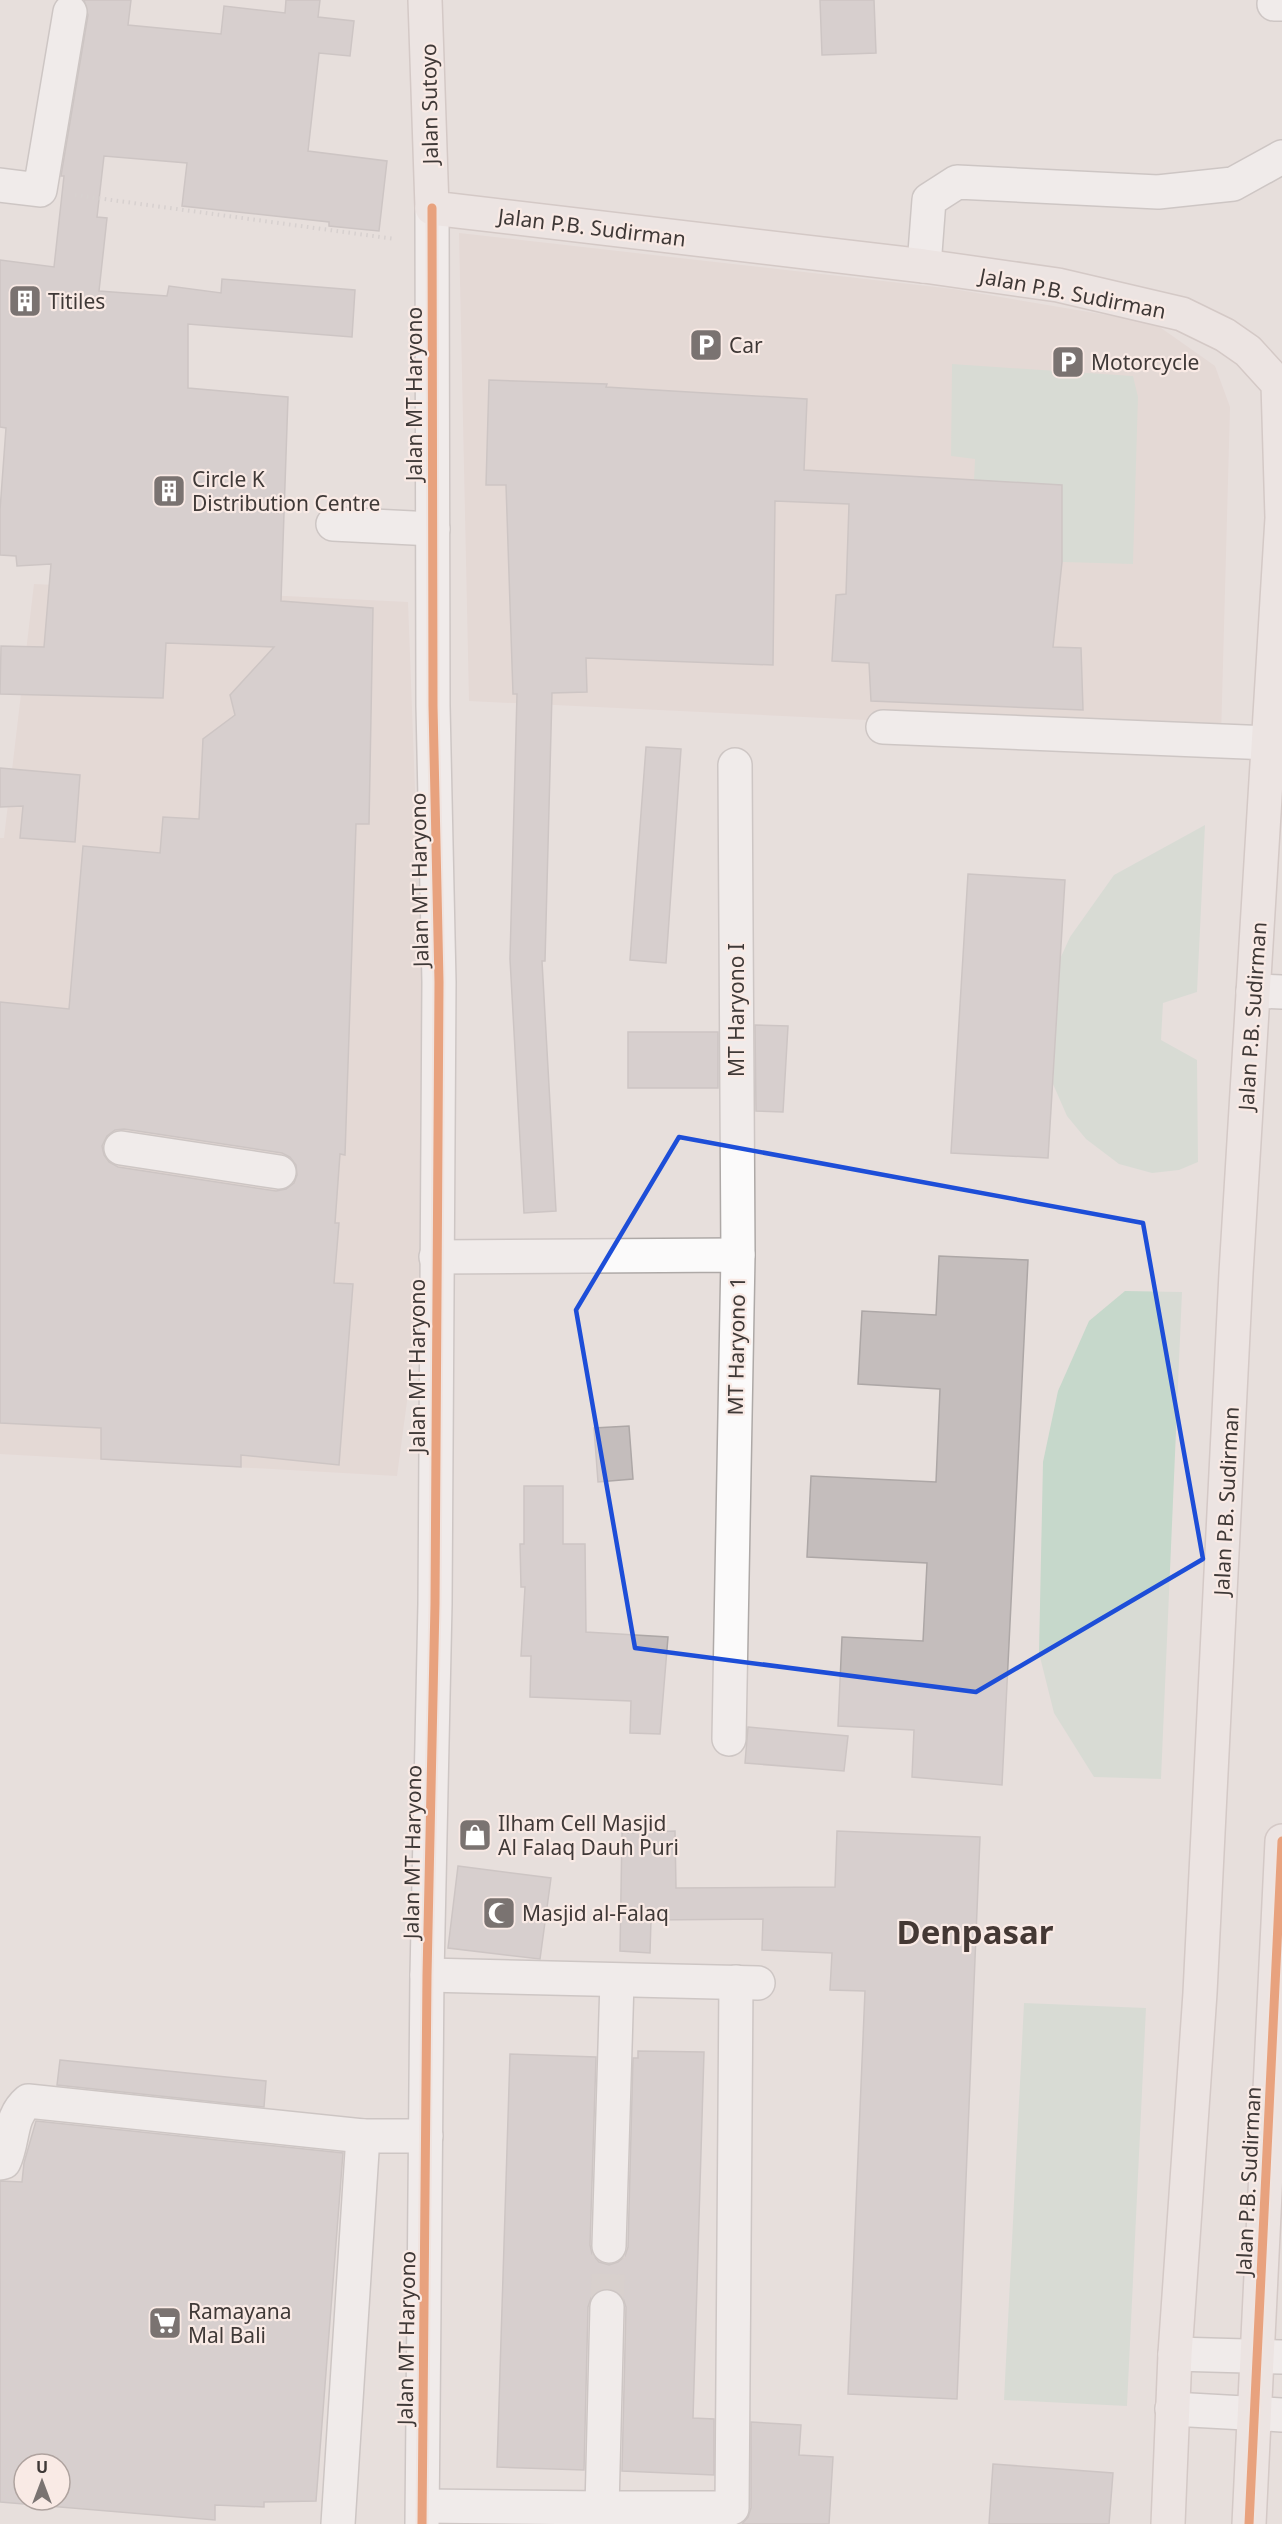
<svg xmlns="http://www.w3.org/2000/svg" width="1282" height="2524" font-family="'Noto Sans',sans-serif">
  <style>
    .built { fill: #e1d2cc }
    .green { fill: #c6d8cb }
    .building { fill: #c4bdbc; stroke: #ada7a6; stroke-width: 1.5; fill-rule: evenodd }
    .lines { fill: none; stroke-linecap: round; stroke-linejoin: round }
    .minor-tunnel { stroke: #c5bebb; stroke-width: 33; stroke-dasharray: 33 16; stroke-linecap: butt }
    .minor-casing { stroke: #aea9a7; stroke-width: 36 }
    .major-casing { stroke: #bcafab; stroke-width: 36 }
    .path { stroke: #c3c0bf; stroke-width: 4; stroke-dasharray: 1.5 4.5; stroke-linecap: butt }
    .minor { stroke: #fbfafa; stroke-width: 33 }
    .major { stroke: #f1eae8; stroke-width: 33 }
    .cycleway-casing { stroke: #f9eae5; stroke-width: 13 }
    .cycleway { stroke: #e8590c; stroke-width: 9 }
    .marked { fill: none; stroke: #1d4ed8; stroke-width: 4.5; stroke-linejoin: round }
    .labels { text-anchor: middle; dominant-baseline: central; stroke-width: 4.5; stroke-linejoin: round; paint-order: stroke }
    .street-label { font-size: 21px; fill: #3f3937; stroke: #f9eae5 }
    .poi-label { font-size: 21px; fill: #3f3937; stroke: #f9eae5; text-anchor: start }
    .town-label { font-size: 33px; font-weight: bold; fill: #443834; stroke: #f9eae5 }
  </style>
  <rect width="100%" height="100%" fill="#e7dfdc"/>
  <g class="built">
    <polygon points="459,233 953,289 1154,323 1215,366 1230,407 1221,737 469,701"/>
    <polygon points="34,584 408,602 431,1222 397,1476 0,1454 0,838 4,838"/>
  </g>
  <g class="green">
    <polygon points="952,364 1133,376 1138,397 1133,564 1062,562 974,480 975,459 951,456"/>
    <polygon points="1205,825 1197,992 1163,1003 1161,1040 1197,1060 1198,1162 1179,1170 1152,1173 1119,1164 1086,1139 1067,1116 1053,1084 1060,959 1070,937 1114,875"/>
    <polygon points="1125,1291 1182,1292 1161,1779 1094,1777 1054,1713 1039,1653 1043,1462 1058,1391 1089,1321"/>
    <polygon points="1024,2003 1146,2008 1127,2406 1004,2400"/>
  </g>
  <g class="building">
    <path d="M84 0H131L128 25 221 34 224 6 285 13 286 0H320L318 17 354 21 350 56 319 53 308 151 387 161 379 231 329 226V222L182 206 187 163 104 156 97 217 107 218 99 291 167 296 169 286 221 293 222 279 355 290 352 337 188 324V388L288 397 281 601 373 608 369 824H356L345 1155 340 1154 335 1223H339L334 1283 353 1284 339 1465 241 1455V1467L101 1459V1428L0 1423V1002L69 1009 83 846 160 853 163 817 199 819 203 739 235 715 230 695 274 647 166 643 163 698 0 694 1 646 44 647 51 564 17 566 16 556 0 555V510L6 428 0 427V260L54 267 64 176H61L88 15ZM124 1129 282 1153 290 1157 296 1165 297 1175 294 1183 286 1189 276 1191 118 1167 109 1162 104 1155 102 1146 107 1136 115 1130Z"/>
    <polygon points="820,0 874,0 876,53 822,55"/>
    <polygon points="489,380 607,384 606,387 807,399 804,470 1062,485 1062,562 1053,647 1081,648 1083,710 871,701 869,663 832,661 836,595 846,594 849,504 775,501 773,665 586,658 587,692 552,693 545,961 542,961 556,1211 524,1213 510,959 517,694 513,694 506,485 486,485"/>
    <polygon points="646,747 681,749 666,963 630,960"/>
    <polygon points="0,768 80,775 75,842 20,838 23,806 0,807"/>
    <polygon points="968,874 1065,880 1048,1158 951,1153"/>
    <polygon points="755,1025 788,1026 783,1112 756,1111"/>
    <rect x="628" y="1032" width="90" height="56"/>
    <polygon points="939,1256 1028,1260 1002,1785 912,1777 914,1730 838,1726 842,1637 923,1641 927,1563 807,1557 811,1476 936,1482 940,1389 858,1384 862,1311 936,1315"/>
    <polygon points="629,1426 633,1479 598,1482 594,1428"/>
    <polygon points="524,1486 563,1486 563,1544 585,1544 586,1632 668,1637 660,1734 630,1733 631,1701 530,1697 531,1656 521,1656 525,1587 521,1587 520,1544 524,1544"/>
    <polygon points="748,1727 848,1736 844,1771 745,1763"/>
    <polygon points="675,1831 676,1888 835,1887 837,1831 980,1837 957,2399 848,2394 865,1991 830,1990 832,1953 762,1950 763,1919 651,1920 650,1953 620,1951 622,1833"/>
    <polygon points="458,1866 551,1878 540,1959 448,1948"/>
    <polygon points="638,2051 704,2052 693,2418 714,2419 714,2475 622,2471 626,2307 623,2298 616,2291 608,2288 598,2291 591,2298 588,2307 584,2470 497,2467 510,2054 596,2057 590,2245 592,2254 599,2262 609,2265 618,2262 625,2256 628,2247 633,2058 638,2058"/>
    <polygon points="60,2060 266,2081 264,2107 57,2085"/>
    <path d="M36 2121 343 2153 316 2501 264 2502V2507L215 2505V2520L0 2502V2181L22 2182 24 2163ZM24 2464H60V2500H24Z"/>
    <polygon points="751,2422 801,2425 799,2455 833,2457 829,2524 742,2524 748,2517 751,2508"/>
    <polygon points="993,2464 1113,2473 1109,2524 989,2524"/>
  </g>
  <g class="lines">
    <polyline class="minor-tunnel" points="607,2307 609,2246"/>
    <defs>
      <g id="minor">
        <polyline points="1274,4 1282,4"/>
        <polyline points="0,185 40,190 70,12"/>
        <polyline points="924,266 929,200 957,182 1158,192 1233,184 1282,157"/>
        <polyline points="333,524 433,529"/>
        <polyline points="883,727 1270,743"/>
        <polyline points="735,765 738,1255"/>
        <polyline points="1253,991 1282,992"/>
        <polyline points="121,1148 279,1172"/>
        <polyline points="436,1257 738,1255 729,1739"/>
        <polyline points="427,1975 758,1983"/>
        <path d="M0 2163 4 2162C14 2141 9 2117 28 2101L363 2136"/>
        <polyline points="609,2246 617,1981"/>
        <polyline points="1175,2354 1282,2357"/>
        <polyline points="1172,2409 1282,2415"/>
        <polyline points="423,2506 602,2508 607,2307"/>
        <polyline points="602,2508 732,2508 736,1982"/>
        <polyline points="338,2524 363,2136 426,2136"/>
        <polyline points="422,2524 427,1975 435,1604 439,982 433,706 432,208"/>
      </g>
      <g id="major">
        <polyline points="425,0 432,208 924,266 1058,285 1182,314 1225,335 1248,351 1278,384 1282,518 1236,1273 1200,1993 1175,2354 1168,2524"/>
        <polyline points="1249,2524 1282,1841"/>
      </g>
    </defs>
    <use href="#minor" class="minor-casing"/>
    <use href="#major" class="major-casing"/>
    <polyline class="path" points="75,195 395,239"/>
    <use href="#minor" class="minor"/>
    <use href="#major" class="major"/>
    <defs>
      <g id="cycleway">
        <polyline points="422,2524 427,1975 435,1604 439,982 433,706 432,208"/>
        <polyline points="1249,2524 1282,1841"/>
      </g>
    </defs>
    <use href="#cycleway" class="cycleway-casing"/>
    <use href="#cycleway" class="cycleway"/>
  </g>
  <path d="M0 0H1282V2524H0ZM679 1137 1143 1223 1203 1559 976 1692 635 1648 576 1310Z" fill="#e7dfdc" fill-opacity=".55" fill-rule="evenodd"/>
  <path class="marked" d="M679 1137 1143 1223 1203 1559 976 1692 635 1648 576 1310Z"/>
  <defs>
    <symbol id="building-square" viewBox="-11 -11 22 22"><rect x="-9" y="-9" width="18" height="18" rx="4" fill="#7a7371" stroke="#f9eae5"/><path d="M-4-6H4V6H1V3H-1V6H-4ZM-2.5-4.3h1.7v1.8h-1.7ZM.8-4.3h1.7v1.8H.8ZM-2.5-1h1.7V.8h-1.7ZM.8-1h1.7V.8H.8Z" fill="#fff"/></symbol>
    <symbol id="parking-square" viewBox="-11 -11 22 22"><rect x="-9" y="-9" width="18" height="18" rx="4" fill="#7a7371" stroke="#f9eae5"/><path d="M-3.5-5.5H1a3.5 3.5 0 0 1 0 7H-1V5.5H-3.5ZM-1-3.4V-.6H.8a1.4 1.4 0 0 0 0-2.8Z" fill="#fff"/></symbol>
    <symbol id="shop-square" viewBox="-11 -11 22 22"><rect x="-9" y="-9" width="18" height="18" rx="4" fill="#7a7371" stroke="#f9eae5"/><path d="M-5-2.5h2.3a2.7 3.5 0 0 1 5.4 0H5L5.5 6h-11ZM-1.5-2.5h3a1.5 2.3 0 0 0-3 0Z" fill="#fff"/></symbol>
    <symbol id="mosque-square" viewBox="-11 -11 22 22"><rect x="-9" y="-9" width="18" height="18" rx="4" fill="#7a7371" stroke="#f9eae5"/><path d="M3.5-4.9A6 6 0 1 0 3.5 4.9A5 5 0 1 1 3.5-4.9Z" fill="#fff"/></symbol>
    <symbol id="supermarket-square" viewBox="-11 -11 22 22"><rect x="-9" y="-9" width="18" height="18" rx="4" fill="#7a7371" stroke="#f9eae5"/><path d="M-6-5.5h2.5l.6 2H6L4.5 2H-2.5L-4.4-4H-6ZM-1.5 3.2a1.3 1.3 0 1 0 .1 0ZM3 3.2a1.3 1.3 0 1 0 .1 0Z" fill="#fff"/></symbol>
  </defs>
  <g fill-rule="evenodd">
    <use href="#building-square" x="6" y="282" width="38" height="38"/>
    <use href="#parking-square" x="687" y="326" width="38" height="38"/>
    <use href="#parking-square" x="1049" y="343" width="38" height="38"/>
    <use href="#building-square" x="150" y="472" width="38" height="38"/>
    <use href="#shop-square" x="456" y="1816" width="38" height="38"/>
    <use href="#mosque-square" x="480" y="1894" width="38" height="38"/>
    <use href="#supermarket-square" x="146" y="2304" width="38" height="38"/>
  </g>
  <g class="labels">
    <g class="street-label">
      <text transform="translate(429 104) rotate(-91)">Jalan Sutoyo</text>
      <text transform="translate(592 227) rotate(7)">Jalan P.B. Sudirman</text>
      <text transform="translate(1073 293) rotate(11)">Jalan P.B. Sudirman</text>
      <text transform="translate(414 394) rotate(-90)">Jalan MT Haryono</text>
      <text transform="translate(419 880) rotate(-91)">Jalan MT Haryono</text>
      <text transform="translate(736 1010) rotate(-90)">MT Haryono I</text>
      <text transform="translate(1252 1016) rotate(-86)">Jalan P.B. Sudirman</text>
      <text transform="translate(736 1346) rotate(-89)">MT Haryono 1</text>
      <text transform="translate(417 1366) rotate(-90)">Jalan MT Haryono</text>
      <text transform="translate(1226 1501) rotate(-87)">Jalan P.B. Sudirman</text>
      <text transform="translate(412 1852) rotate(-89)">Jalan MT Haryono</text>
      <text transform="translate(1248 2181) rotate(-87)">Jalan P.B. Sudirman</text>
      <text transform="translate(406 2338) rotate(-89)">Jalan MT Haryono</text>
    </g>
    <g class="poi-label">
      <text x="48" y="301">Titiles</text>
      <text x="729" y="345">Car</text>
      <text x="1091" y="362">Motorcycle</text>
      <text x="192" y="479">Circle K<tspan x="192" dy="24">Distribution Centre</tspan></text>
      <text x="498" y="1823">Ilham Cell Masjid<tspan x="498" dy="24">Al Falaq Dauh Puri</tspan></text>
      <text x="522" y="1913">Masjid al-Falaq</text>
      <text x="188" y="2311">Ramayana<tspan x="188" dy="24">Mal Bali</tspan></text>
    </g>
    <g class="town-label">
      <text x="975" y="1931">Denpasar</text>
    </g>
  </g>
  <g transform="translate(42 2482)"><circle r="28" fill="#f9eae5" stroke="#afa39f" stroke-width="1.5"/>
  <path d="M0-4.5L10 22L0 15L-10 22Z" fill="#7a7371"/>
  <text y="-9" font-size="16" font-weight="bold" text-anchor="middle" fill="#3f3937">U</text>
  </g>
</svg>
